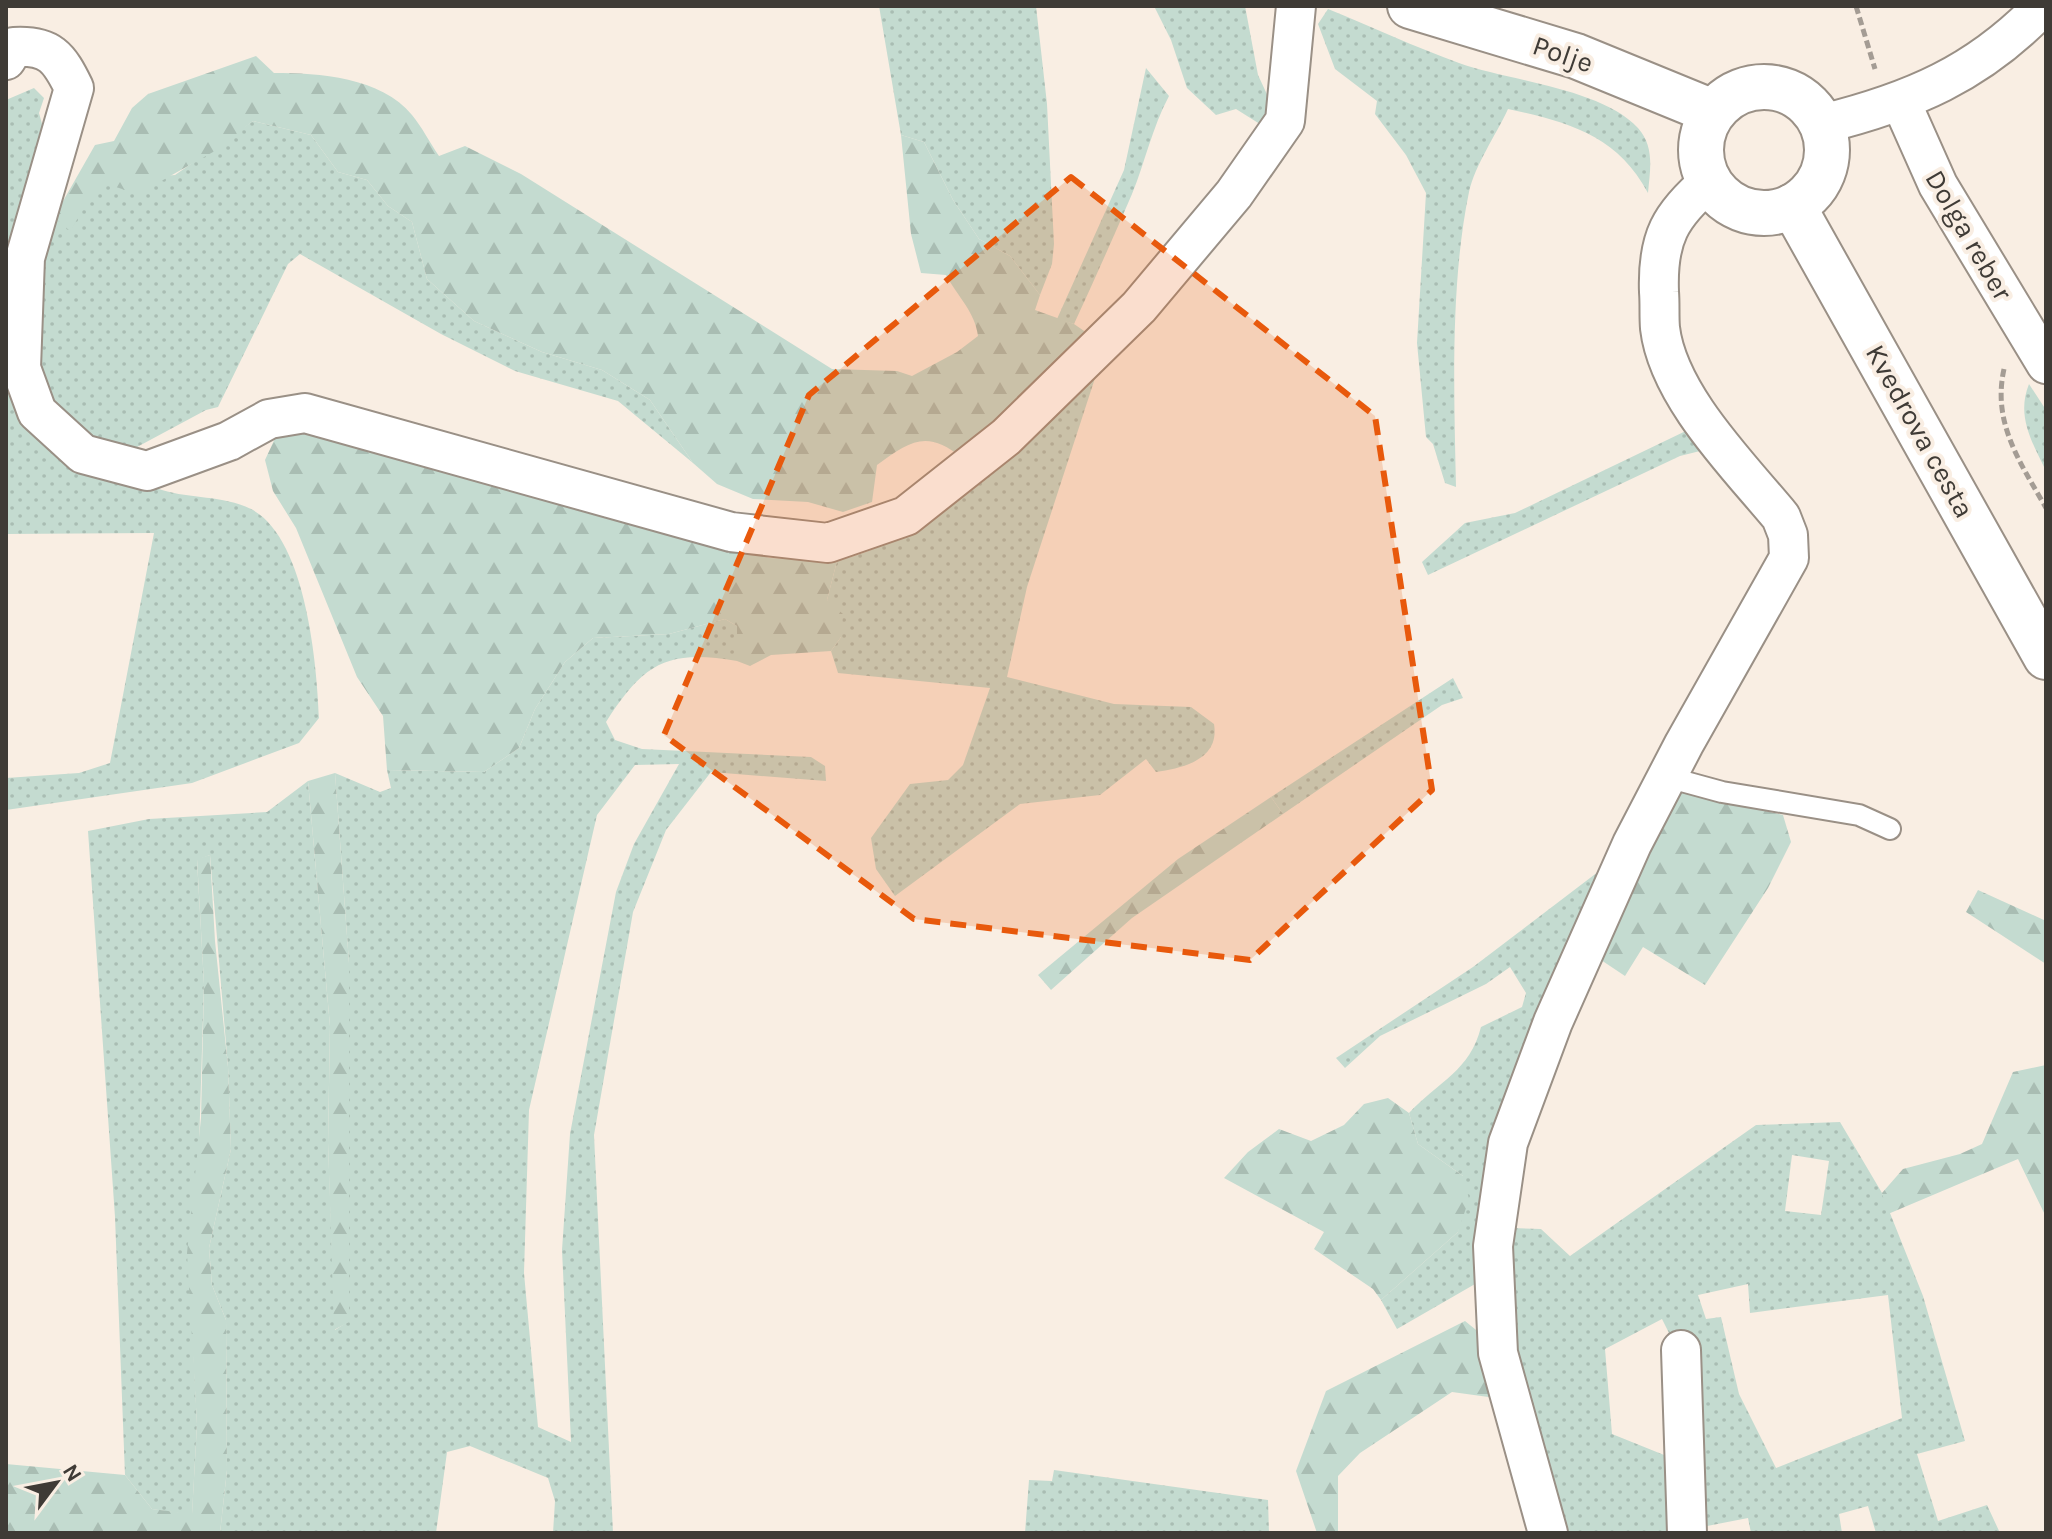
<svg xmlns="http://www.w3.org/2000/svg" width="2052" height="1539" font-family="Karla,sans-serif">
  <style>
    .grass { fill: url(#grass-dots); fill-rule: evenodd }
    .forest { fill: url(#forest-firs) }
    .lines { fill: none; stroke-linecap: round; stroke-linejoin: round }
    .lane-casing { stroke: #9a9086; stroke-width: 24 }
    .street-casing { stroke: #9a9086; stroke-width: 42 }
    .secondary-casing { stroke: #9a9086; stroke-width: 48 }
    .path { stroke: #a49c94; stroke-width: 5; stroke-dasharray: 8 4; stroke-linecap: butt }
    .lane { stroke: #fff; stroke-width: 20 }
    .street { stroke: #fff; stroke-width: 38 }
    .secondary { stroke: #fff; stroke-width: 44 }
    .marked { fill: #e8590c; fill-opacity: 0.2; stroke: #e8590c; stroke-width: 6; stroke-dasharray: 16 10; stroke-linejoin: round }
    .labels { text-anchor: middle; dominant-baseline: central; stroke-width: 8; stroke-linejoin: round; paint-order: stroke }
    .street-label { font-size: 28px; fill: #3f3b36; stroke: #f9eee3 }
  </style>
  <defs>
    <pattern id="grass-dots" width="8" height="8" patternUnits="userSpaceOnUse" patternTransform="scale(2)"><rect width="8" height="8" fill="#c4dbd0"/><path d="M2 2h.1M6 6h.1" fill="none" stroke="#a9bdb3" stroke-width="1.8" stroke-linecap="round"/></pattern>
    <pattern id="forest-firs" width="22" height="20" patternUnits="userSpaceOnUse" patternTransform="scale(2)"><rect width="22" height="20" fill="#c4dbd0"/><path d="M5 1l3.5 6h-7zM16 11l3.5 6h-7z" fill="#a9bdb3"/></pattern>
  </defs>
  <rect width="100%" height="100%" fill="#f9eee3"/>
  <g class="grass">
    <polygon points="879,6 1036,6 1047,104 1054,244 1052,264 1040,295 1010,256 979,239 953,200 924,142 901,135"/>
    <polygon points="1154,6 1245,6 1258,75 1271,103 1263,126 1236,109 1216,115 1187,88 1171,40"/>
    <path d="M1328 9C1372 27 1415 47 1459 63 1509 81 1601 88 1638 128 1655 147 1650 170 1648 193 1617 135 1568 122 1508 109 1496 135 1475 165 1469 192 1450 284 1454 393 1456 487L1445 483 1433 444 1426 437 1417 343 1426 193 1406 155 1375 114 1377 101 1335 69 1318 24Z"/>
    <path d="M1146 68 1169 96C1152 128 1145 162 1132 194 1113 238 1094 281 1074 324L1057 319 1124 170Z"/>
    <path d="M34 88 44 98 39 113 49 149 25 214 40 439C62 461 93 464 123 472 137 476 148 486 162 490 191 499 222 495 251 509 306 537 317 664 319 718L299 743 192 783 6 810V778L79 773 110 763 154 533 6 534V100Z"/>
    <polygon points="253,121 311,135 338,172 367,180 388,206 412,222 427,279 474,321 542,352 602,370 650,400 693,463 618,401 515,371 441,334 300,254 288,264 218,407 206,410 124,454 49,420 27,304 54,217 100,181 175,175"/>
    <path d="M1097 372 1027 587 1007 677 1114 704 1191 707 1214 724C1220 759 1184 768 1156 772L1146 759 1100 795 1020 804 895 896 876 869 871 838 910 784 948 780 963 765 990 688 838 673 831 651 841 637 827 600 837 561C942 534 1023 448 1097 372Z"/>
    <path d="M2029 384 2046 410V471C2032 442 2016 416 2029 384Z"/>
    <polygon points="1692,428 1708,449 1680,456 1428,575 1422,562 1465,523 1515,513"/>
    <path d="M725 619 737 626V661C667 649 644 663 606 722L615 740 642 749 811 757 825 766 826 781 711 772 666 830 633 912 594 1135 613 1533H553L555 1501 548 1478 470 1446 447 1452 436 1533H220L227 1470 226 1320 212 1285 209 1248 231 1149 228 1067 210 855 197 860 204 984 193 1344 197 1424 192 1515 152 1509 125 1475 115 1217 88 831 149 819 267 812 308 781 330 1026 328 1143 335 1330 349 1321V963L335 773 380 792 391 788 387 770 484 772 519 748 535 709 565 662 593 638 669 634ZM679 764 634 844 616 892 570 1134 562 1250 571 1442 538 1427 524 1273 529 1110 597 815 635 765Z"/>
    <polygon points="1453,678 1463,698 1442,705 1283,814 1271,797"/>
    <path d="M1611 862 1482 1280 1397 1329 1381 1300 1458 1232 1463 1176 1418 1144 1409 1113C1439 1081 1470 1071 1481 1027L1522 1007 1526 993 1510 967 1486 984 1380 1036 1345 1068 1336 1058 1473 967Z"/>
    <path d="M1840 1122 1882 1193 1923 1296 1965 1441 1917 1454 1938 1521 1987 1505 2000 1533H1876L1868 1506 1839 1514 1842 1533H1751L1748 1518 1702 1527 1673 1341 1662 1319 1605 1349 1612 1434 1674 1459 1679 1533H1555L1509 1349 1511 1228 1541 1229 1570 1256 1756 1125ZM1792 1155 1829 1161 1821 1215 1785 1211ZM1748 1284 1750 1313 1888 1295 1902 1418 1776 1468 1739 1394 1721 1317 1706 1319 1698 1295Z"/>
    <polygon points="1054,1470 1268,1500 1269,1533 1025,1533 1029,1480 1052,1481"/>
  </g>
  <g class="forest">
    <path d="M256 56 274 73C319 73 381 77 412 115 422 127 430 143 439 156L465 146 521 174 832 369 897 371 912 376 957 352 978 336C975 312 958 297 946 275L921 273 911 234 901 135 924 142 953 200 979 239 1010 256 1040 295 1035 310 1074 324 1090 335 962 458C927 429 910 441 877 465L872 502 843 512 808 502 753 499 717 484 693 463 650 400 602 370 542 352 474 321 427 279 412 222 388 206 367 180 338 172 311 135 253 121 213 152 138 194 100 182 70 231 54 217 95 145 114 141 132 108 148 94Z"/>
    <polygon points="283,421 770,558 837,561 827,600 843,614 841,637 831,651 771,655 750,666 737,661 737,626 725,619 669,634 593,638 565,662 535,709 519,748 484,772 387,770 383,716 357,677 296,528 273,491 265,460"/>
    <polygon points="335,773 349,963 349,1322 334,1330 328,1143 330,1026 308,781"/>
    <polygon points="1677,791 1783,815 1791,842 1768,888 1705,985 1643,947 1625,976 1601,960 1637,869"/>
    <polygon points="1271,797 1283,814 1132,918 1051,990 1038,975 1178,859"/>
    <polygon points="210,855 215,941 228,1067 231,1149 209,1248 212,1285 226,1320 227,1470 220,1533 6,1533 6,1464 125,1475 152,1509 192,1514 197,1424 187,1253 201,1118 204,984 197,859"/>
    <polygon points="1978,890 2046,921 2046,964 1966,912"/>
    <polygon points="2046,1065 2046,1217 2018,1159 1888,1214 1882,1193 1903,1169 1960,1154 1982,1144 2013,1072"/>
    <polygon points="1388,1098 1409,1113 1418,1144 1463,1176 1469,1199 1458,1232 1381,1300 1373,1289 1314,1249 1324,1232 1224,1178 1248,1152 1279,1129 1311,1141 1344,1125 1364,1104"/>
    <polygon points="1465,1321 1486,1338 1503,1399 1452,1392 1360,1453 1338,1476 1338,1533 1317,1533 1296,1471 1326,1391"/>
  </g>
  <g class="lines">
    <defs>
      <polyline id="lane" points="1667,777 1722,792 1859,815 1890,829"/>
      <g id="street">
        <path d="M6 60 14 47C50 45 59 57 74 88L25 258 21 368 37 412 83 454 147 471 229 441 269 419 305 413 731 532 828 543 906 516 1006 437 1139 307 1234 194 1285 121 1296 6"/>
        <polyline points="1901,102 1938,185 2046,364"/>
        <path d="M1822 124C1911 102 1978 74 2043 6"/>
        <polyline points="1681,1350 1687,1533"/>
        <path d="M1548 1533 1498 1353 1493 1246 1508 1143 1553 1022 1632 844 1684 744 1789 558 1788 535 1781 517C1739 466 1668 396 1660 328 1659 316 1660 304 1659 292 1657 238 1670 215 1710 181"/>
      </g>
      <g id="secondary">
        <polyline points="1410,6 1576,56 1713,112"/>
        <circle cx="1764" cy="150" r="63"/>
        <polyline points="1793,206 2046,657"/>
      </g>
    </defs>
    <use href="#lane" class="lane-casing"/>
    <use href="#street" class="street-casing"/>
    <use href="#secondary" class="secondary-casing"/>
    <g class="path">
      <polyline points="1856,6 1875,69"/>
      <path d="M2004 369C1992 423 2020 462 2046 508"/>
    </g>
    <use href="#lane" class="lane"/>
    <use href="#street" class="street"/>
    <use href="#secondary" class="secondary"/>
  </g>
  <path class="marked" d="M1071 177 1375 416 1432 790 1250 960 914 919 664 735 809 395Z"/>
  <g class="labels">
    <g class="street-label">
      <text transform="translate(1563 54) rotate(19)">Polje</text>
      <text transform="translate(1969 235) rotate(60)">Dolga reber</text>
      <text transform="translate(1920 431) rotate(61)">Kvedrova cesta</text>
    </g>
  </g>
  <rect width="2052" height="1539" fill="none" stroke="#3f3b36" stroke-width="16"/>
  <g transform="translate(56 1483) rotate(58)" stroke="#f9eee3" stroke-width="6" paint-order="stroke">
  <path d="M0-6L14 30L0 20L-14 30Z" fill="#3f3b36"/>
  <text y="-12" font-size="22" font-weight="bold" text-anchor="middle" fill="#3f3b36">N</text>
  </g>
</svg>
